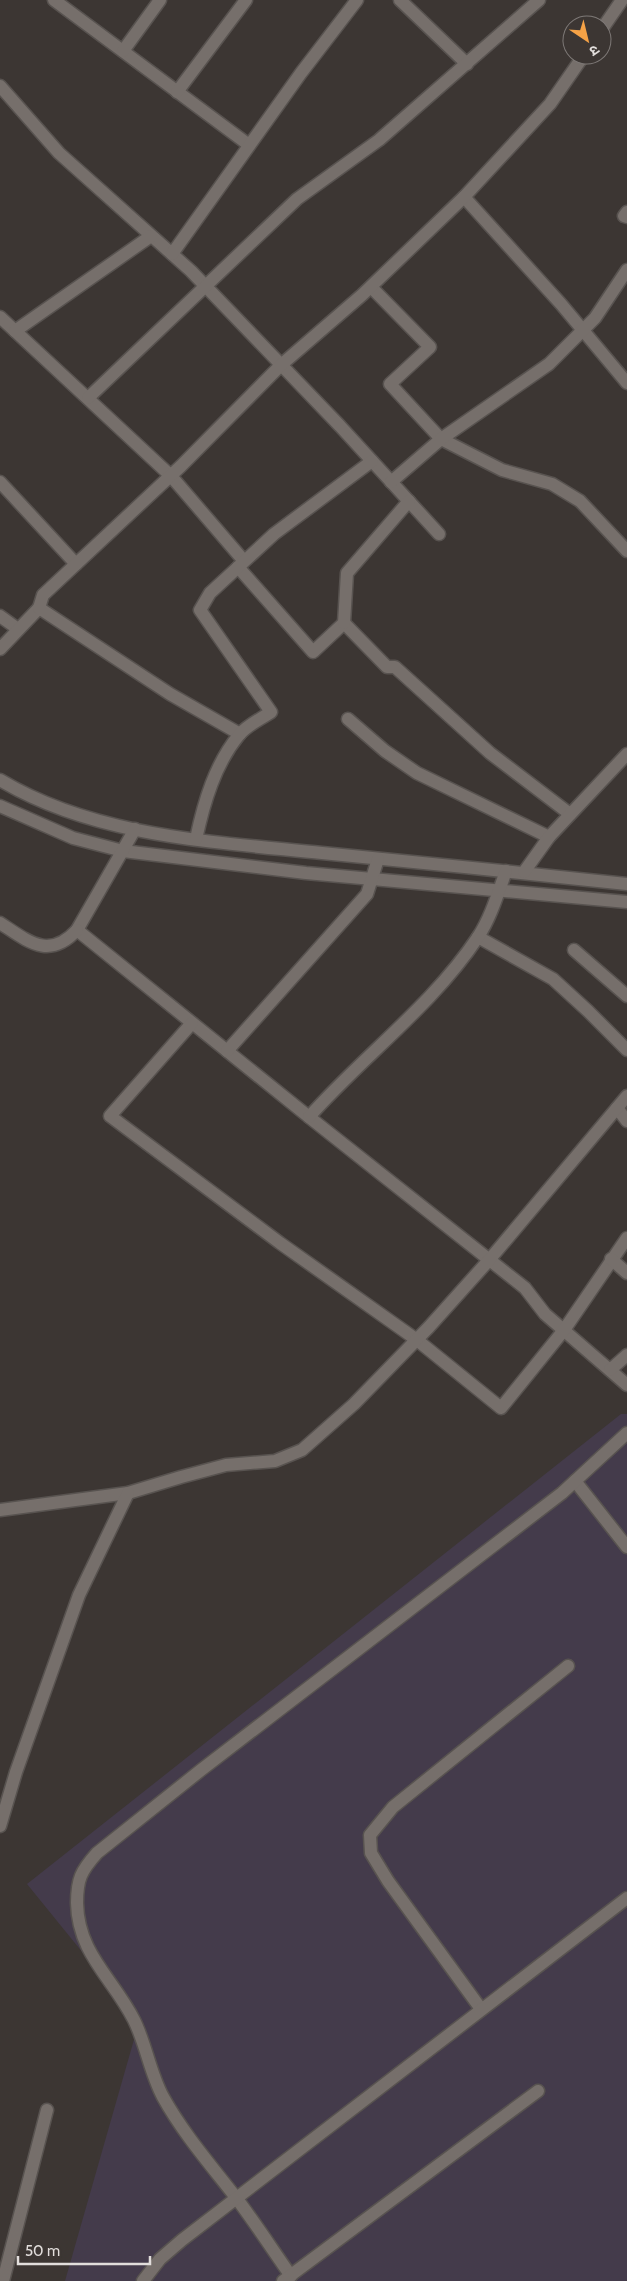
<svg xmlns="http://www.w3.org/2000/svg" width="627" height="2281" font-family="Cabin,'Noto Sans Devanagari',sans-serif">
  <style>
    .industrial { fill: #443b4b }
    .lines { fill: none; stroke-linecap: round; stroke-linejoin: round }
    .minor-casing { stroke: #585350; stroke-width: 15 }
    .minor { stroke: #766f6b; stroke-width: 12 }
  </style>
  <rect width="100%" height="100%" fill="#3c3633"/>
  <polygon class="industrial" points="621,1414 627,1414 627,2281 65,2281 139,2022 27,1884"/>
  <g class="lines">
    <defs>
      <g id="minor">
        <polyline points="54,0 249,145"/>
        <polyline points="400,0 467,64"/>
        <polyline points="602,29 622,0"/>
        <polyline points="123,51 160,0"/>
        <polyline points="0,86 59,153 191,271 340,426 439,534"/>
        <polyline points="177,92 246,0"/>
        <polyline points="464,197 561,304 627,383"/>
        <polyline points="627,212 624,216 627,217"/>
        <polyline points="172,254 301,73 357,0"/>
        <polyline points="371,287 430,347 390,384 441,439 502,470 552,484 580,501 627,551"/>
        <polyline points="0,317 171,476 244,561"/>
        <polyline points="15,331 151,236"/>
        <polyline points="88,398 297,199 379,140 539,0"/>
        <polyline points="0,482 76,564"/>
        <polyline points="391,482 441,439 549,364 595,318 627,270"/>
        <polyline points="238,567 313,652 344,623 387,667 395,667 490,753 570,814"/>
        <polyline points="0,616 18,629"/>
        <polyline points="344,623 347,573 409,501"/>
        <polyline points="0,649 39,608"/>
        <polyline points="348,719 385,751 417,773 549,837"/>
        <polyline points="240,734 170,694 39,608 43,595 181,466 281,365 362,295 464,197 550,104 584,55"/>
        <path d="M0 780C95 837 215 842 322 853 424 863 525 873 627 884"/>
        <polyline points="0,806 73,838 123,851 306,873 627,902"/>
        <polyline points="135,829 77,930 309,1117 525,1288 545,1314 627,1385"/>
        <path d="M196 839C204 802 215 764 239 735 247 725 261 719 271 712L200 610 210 593 274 534 372 461"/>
        <polyline points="524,872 549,837 627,754"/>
        <path d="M0 923C29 942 49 960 77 930"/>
        <polyline points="478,937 553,979 588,1011 627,1050"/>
        <polyline points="574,950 627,996"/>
        <polyline points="192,1023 110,1116 280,1243 417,1340 501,1408 564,1330 627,1238"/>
        <polyline points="227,1051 367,894 378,859"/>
        <polyline points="617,1108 627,1121"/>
        <path d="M309 1117C363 1056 432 1006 478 937 491 917 498 893 506 871"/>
        <polyline points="611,1259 627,1273"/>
        <polyline points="610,1370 627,1355"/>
        <polyline points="575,1481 627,1547"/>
        <polyline points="0,1510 128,1493 181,1477 226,1465 275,1461 302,1450 354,1404 429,1327 490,1259 627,1096"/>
        <polyline points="0,1826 16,1772 79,1595 128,1493"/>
        <polyline points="481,2009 388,1881 371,1853 370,1835 393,1807 568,1666"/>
        <path d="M291 2276C272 2249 254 2221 234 2195 209 2163 183 2133 163 2097 150 2073 146 2044 134 2020 113 1978 78 1954 77 1903 77 1879 81 1871 97 1853L201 1770 562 1493 627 1433"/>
        <polyline points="3,2281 47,2110"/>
        <polyline points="143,2281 160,2259 182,2240 627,1898"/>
        <polyline points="283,2281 538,2091"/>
      </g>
    </defs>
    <use href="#minor" class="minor-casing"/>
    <use href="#minor" class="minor"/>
  </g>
  <g transform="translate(587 40) rotate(145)"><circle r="24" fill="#3c3633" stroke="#7e7977"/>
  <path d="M0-4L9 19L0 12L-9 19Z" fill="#f5a246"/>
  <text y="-8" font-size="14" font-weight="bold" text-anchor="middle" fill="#e2dedc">उ</text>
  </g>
  <path d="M18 2256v8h132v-8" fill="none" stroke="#e2dedc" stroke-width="2.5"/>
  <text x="25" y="2256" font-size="15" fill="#e2dedc" stroke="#3c3633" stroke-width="4" paint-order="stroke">50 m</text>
</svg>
